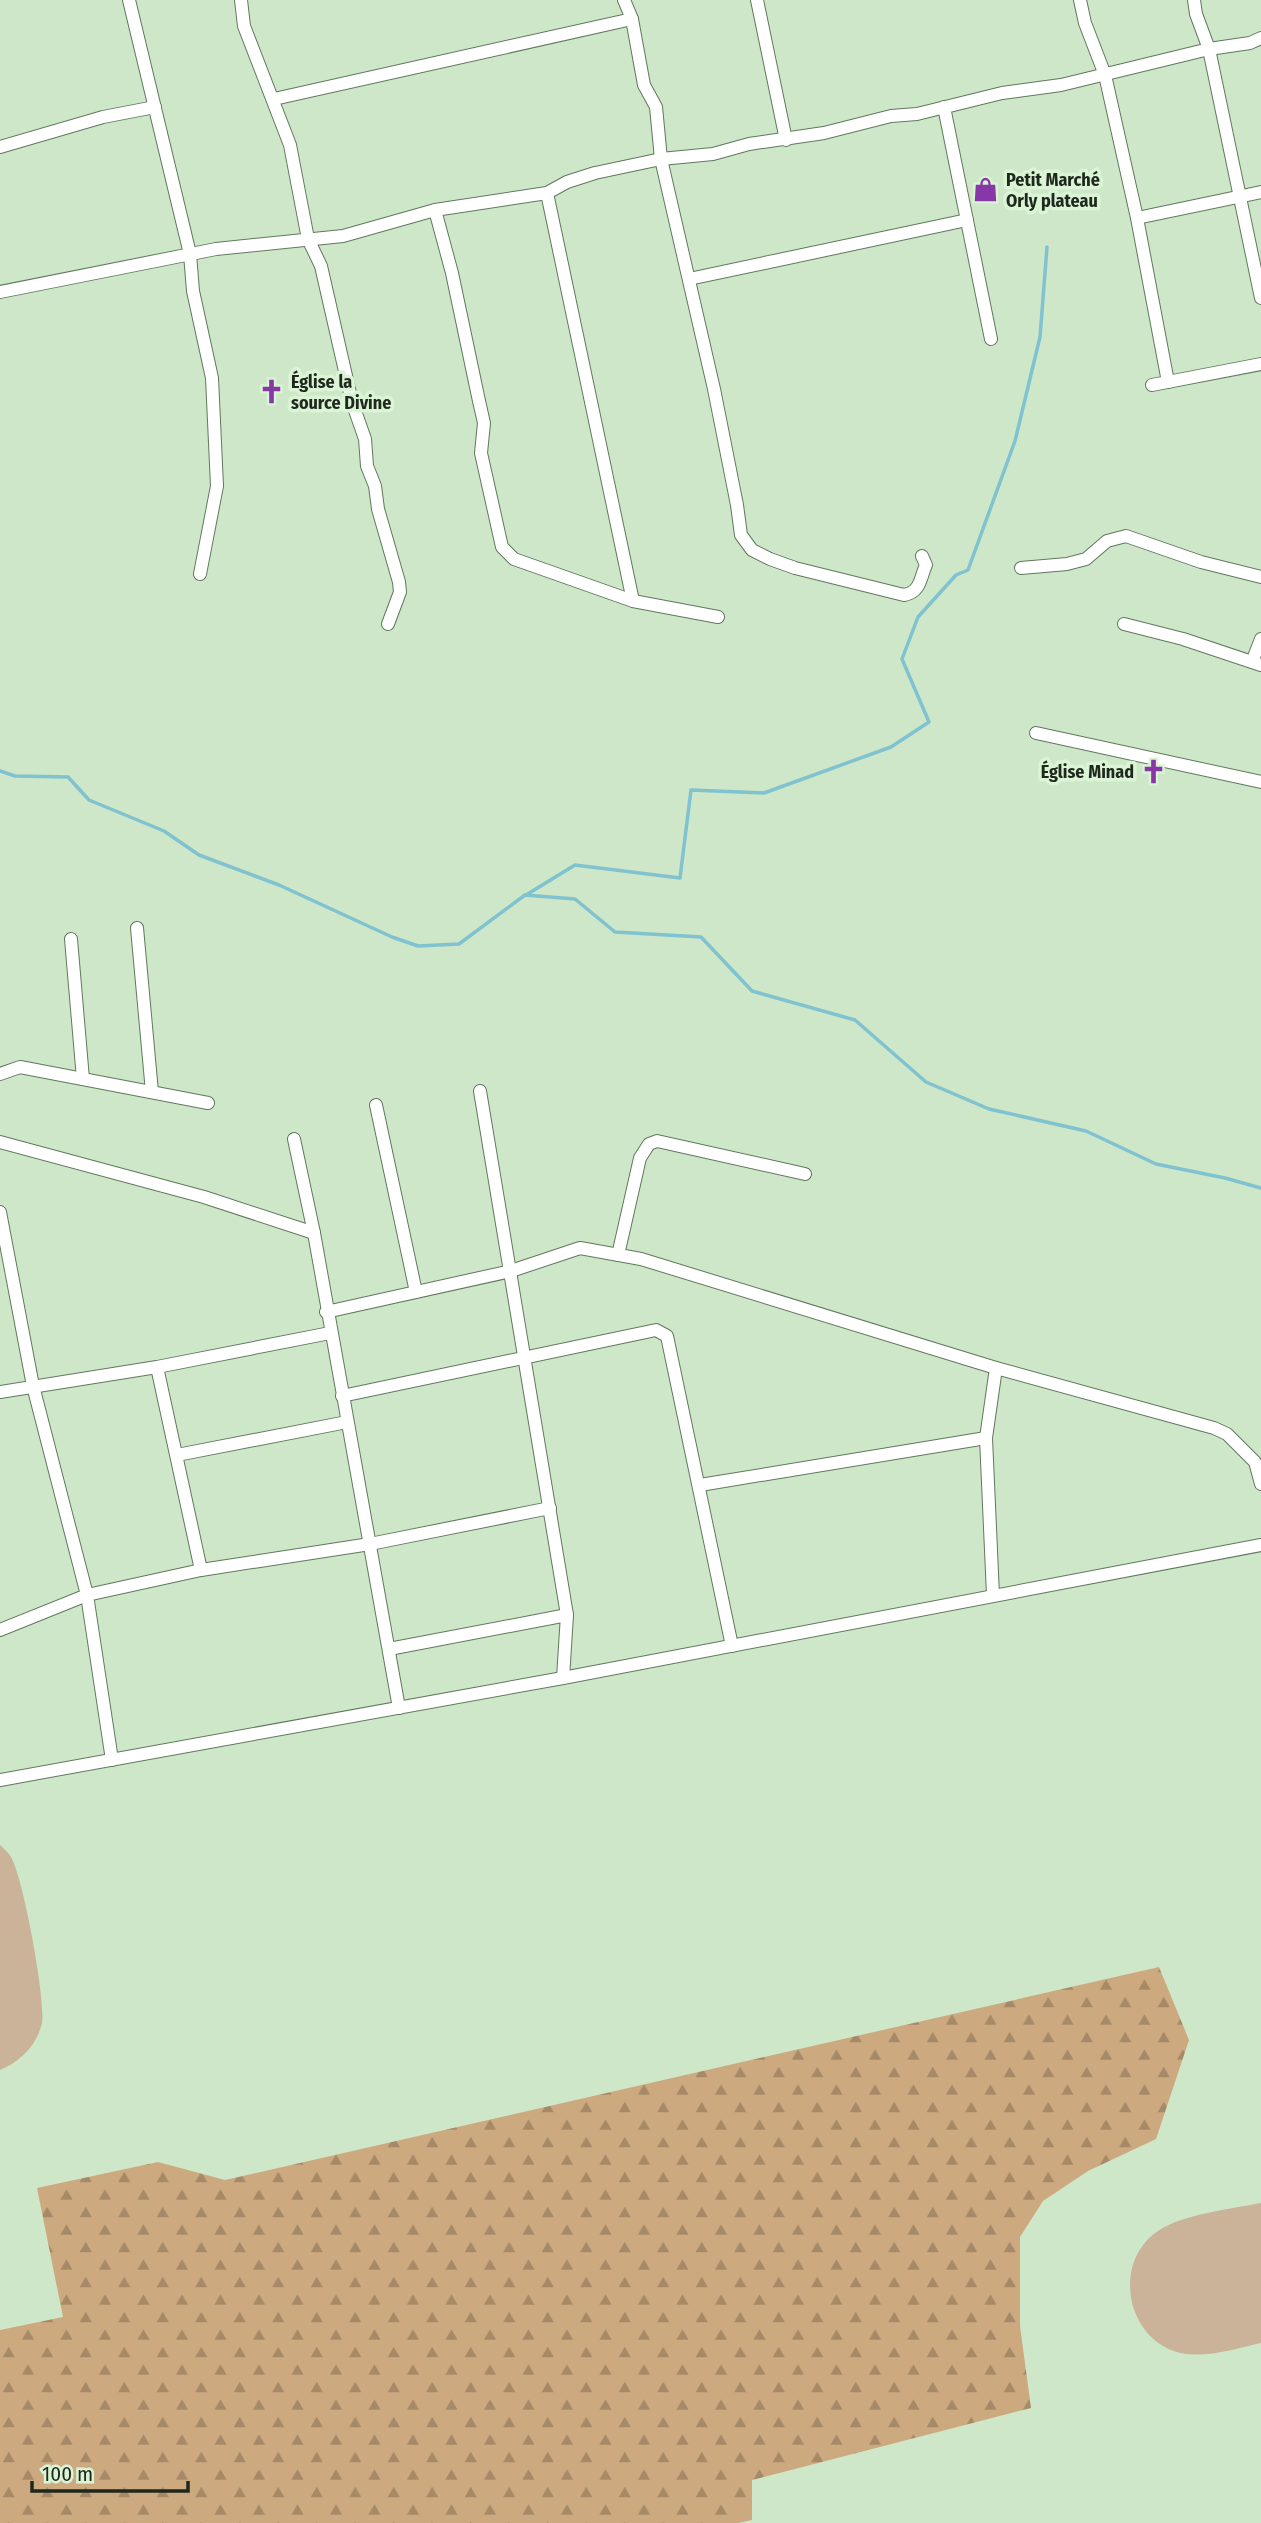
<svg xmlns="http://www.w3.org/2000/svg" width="1261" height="2523" font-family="'Fira Sans Condensed',sans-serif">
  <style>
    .forest { fill: url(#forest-firs) }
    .pitch { fill: #cbb399 }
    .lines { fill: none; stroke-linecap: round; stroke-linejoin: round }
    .stream { stroke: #80c2cf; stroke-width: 3.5 }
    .minor-casing { stroke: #61785d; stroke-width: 14 }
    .minor { stroke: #fff; stroke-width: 12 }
    .labels { text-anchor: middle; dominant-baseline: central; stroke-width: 7; stroke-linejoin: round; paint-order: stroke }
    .poi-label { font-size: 18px; font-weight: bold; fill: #1f281d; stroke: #daf4d5; text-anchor: start }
  </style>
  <defs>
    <pattern id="forest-firs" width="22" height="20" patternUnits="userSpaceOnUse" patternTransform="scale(1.75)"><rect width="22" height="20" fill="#cda980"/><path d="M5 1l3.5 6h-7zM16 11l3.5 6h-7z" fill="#a68a68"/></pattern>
  </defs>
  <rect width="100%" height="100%" fill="#cde7c8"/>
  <polygon class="forest" points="1159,1967 1189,2040 1156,2139 1088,2171 1043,2201 1020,2237 1020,2326 1031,2408 752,2480 752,2520 738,2523 0,2523 0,2330 63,2317 37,2188 158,2162 225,2180"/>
  <g class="pitch">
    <path d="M0 1845C4 1849 8 1852 11 1857 23 1877 46 2000 42 2023 37 2045 20 2062 0 2070Z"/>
    <path d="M1261 2203V2343C1238 2348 1211 2357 1187 2354 1128 2347 1109 2264 1158 2231 1183 2214 1231 2209 1261 2203Z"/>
  </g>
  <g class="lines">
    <g class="stream">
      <polyline points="0,771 15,776 68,777 89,800 164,831 199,855 279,885 392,937 418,946 459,944 525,895 575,899 615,932 701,937 752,991 855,1020 926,1082 989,1109 1086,1131 1156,1164 1225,1178 1261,1188"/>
      <polyline points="526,895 575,865 680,878 691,790 764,793 891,747 929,722 902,659 918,617 956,575 968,570 1015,441 1040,337 1047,247"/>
    </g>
    <defs>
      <g id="minor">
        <polyline points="129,0 190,254 193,291 212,378 217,486 200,574"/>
        <polyline points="241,0 244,26 290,145 308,239 321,266 352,402 365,439 367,466 375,486 378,509 399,582 400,592 388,624"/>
        <path d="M624 0 632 19 644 85 656 107 661 159 714 389 737 505 741 535 752 550 770 559 795 568 904 595C921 592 920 578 926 565L922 556"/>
        <polyline points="757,0 786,140"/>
        <polyline points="1080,0 1085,23 1105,75 1137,218 1168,382"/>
        <polyline points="1194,0 1196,14 1209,49 1261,298"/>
        <polyline points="274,99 632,19"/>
        <polyline points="944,107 991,339"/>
        <polyline points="0,147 103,117 155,107"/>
        <polyline points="547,193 633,601"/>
        <polyline points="435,210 452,273 479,401 484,423 481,453 502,547 514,559 633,601 718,617"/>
        <polyline points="1137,218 1261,192"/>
        <polyline points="689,279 967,220"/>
        <polyline points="0,292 216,249 343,236 435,210 547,193 567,182 595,173 661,159 713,154 749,144 824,133 891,116 917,114 1002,93 1061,85 1209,49 1250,43 1261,38"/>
        <polyline points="1152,385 1261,364"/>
        <polyline points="1021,568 1067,564 1086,559 1107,541 1126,536 1201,562 1261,577"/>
        <polyline points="1124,624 1183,639 1261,665"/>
        <polyline points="1252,662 1261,639"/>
        <polyline points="1036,733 1261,782"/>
        <polyline points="137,928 152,1092"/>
        <polyline points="71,939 83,1079"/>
        <polyline points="0,1074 20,1067 208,1103"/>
        <polyline points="480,1091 567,1615 563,1678"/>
        <polyline points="376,1105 416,1292"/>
        <polyline points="294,1139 314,1233 399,1708"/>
        <polyline points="0,1142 204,1197 314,1233"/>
        <polyline points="0,1212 33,1386 87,1595 112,1760"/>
        <polyline points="618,1255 640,1158 649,1144 657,1141 805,1174"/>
        <polyline points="326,1312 511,1271 580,1248 641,1259 996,1368 1214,1428 1227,1434 1255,1462 1261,1484"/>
        <polyline points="157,1367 201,1570"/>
        <polyline points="0,1392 157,1367 330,1333"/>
        <polyline points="342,1396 656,1330 667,1336 732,1646"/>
        <polyline points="177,1455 347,1422"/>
        <polyline points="700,1485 986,1438"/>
        <polyline points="993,1595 986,1438 996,1368"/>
        <polyline points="0,1630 87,1595 201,1570 370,1544 550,1508"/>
        <polyline points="389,1649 567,1615"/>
        <polyline points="0,1780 563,1678 1261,1545"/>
      </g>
    </defs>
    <use href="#minor" class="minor-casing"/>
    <use href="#minor" class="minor"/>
  </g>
  <defs>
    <symbol id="shop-bare" viewBox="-9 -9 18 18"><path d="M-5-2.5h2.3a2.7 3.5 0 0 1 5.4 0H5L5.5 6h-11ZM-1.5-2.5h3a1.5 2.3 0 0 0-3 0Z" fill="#8837a6" stroke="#daf4d5" stroke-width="2.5" paint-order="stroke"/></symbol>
    <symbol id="church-bare" viewBox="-9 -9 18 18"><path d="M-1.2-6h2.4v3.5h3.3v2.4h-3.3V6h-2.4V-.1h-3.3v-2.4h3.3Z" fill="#8837a6" stroke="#daf4d5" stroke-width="2.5" paint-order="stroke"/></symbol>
  </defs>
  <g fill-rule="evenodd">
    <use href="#shop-bare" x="968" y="172" width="35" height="35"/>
    <use href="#church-bare" x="254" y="374" width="35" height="35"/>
    <use href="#church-bare" x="1136" y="754" width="35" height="35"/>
  </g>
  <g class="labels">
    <g class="poi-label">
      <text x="1006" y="180">Petit Marché<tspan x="1006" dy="21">Orly plateau</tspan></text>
      <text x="291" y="382">Église la<tspan x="291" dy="21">source Divine</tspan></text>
      <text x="1134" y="772" text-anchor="end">Église Minad</text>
    </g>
  </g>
  <path d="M32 2481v10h156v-10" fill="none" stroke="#1f281d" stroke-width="3.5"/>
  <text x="42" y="2481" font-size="21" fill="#1f281d" stroke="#daf4d5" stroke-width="5" paint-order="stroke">100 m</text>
</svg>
